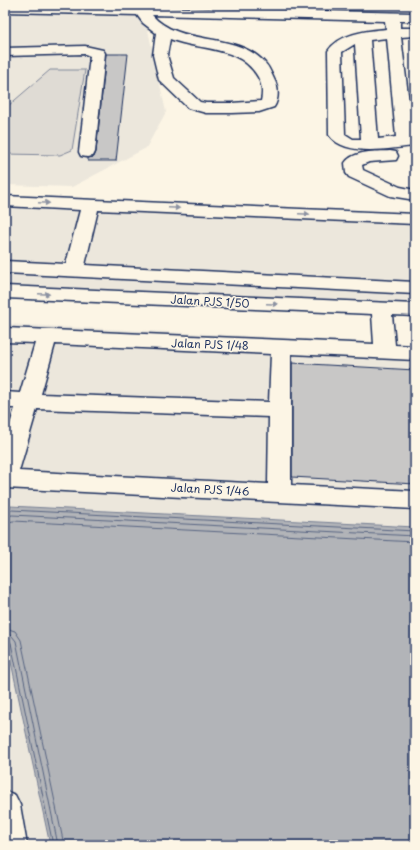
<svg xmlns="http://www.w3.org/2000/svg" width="420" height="850" font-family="'Playpen Sans',sans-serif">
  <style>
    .built { fill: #ece7dc }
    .green { fill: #dfdbd4; stroke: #7d8599 }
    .water { fill: #b2b4b8; stroke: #767f94 }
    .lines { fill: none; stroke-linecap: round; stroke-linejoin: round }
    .shore { stroke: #576482; stroke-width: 1 }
    .building { fill: #c8c7c6; stroke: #1b2f5e }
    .minor-casing { stroke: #1b2f5e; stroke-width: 3 }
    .minor { fill: #fcf5e5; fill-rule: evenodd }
    .oneway { fill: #8c92a2 }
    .labels { text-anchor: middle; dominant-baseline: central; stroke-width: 3; stroke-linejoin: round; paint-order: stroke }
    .street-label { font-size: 11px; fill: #1b2f5e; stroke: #fcf5e5 }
  </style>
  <rect width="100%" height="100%" fill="#fcf5e5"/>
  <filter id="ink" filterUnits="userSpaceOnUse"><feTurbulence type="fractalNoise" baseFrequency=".025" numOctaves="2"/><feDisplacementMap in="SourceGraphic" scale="8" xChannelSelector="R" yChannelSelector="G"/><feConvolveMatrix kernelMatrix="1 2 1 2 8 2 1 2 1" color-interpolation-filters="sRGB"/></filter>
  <g filter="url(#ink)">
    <g class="built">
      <polygon points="5,13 145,17 166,112 146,148 72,187 5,185"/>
      <polygon points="5,196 415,214 415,306 5,287"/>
      <polygon points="5,324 415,344 415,845 5,845"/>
    </g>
    <polygon class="green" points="50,70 85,70 72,150 60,155 5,154 5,106 8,106"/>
    <polygon class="water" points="10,506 415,527 415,845 50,845 5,634 5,508"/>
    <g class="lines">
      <g class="shore">
        <polyline points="5,511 11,510 415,531"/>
        <polyline points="5,517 12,515 415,536"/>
        <polyline points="5,523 13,521 415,542"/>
        <polyline points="5,628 15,631 21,640 64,845"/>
        <polyline points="5,634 12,636 16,641 58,845"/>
        <polyline points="5,639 9,640 11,643 53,845"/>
      </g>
    </g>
    <g class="building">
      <polygon points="106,54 128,54 116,161 88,161 88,158 94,157 96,152"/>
      <polygon points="292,363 415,370 415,484 292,477"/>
    </g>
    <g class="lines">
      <defs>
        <g id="minor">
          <path d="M5 5 136 7V5H150V7L415 13V21H400V28H415V36L401 37 413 136H415V146C391 148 345 158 329 135L328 51C340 33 367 31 386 29L385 21 152 15C181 48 236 30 265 63 269 67 271 73 274 79 279 88 279 99 274 107L259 112 232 113H206L188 108 159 80 153 55 156 33 143 23 137 15 5 12ZM387 38 396 137 378 139 370 40ZM170 39C200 51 240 45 258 77 262 84 263 93 261 101L232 103H206L200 102 174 78 167 55ZM355 44 361 139H353L345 134 342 52Z"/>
          <polygon points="85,46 103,50 105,53 95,152 93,156 87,157 81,156 79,152 90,56 85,54 5,56 5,48"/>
          <path d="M390 151 396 152 398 156 396 160 369 162 362 165 363 170 400 187 415 190V200L390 196 349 177 346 173 345 163C354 150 376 152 390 151Z"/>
          <polygon points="5,196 415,214 415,224 98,210 85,265 415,282 415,294 5,273 5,261 66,264 80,210 5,206"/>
          <path d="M5 286 415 304V316L392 315 395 345 415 346V360L291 354V485L415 491V509L5 488V441L15 408H5V392L20 393 35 343 5 342V328L374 344 372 314 5 298ZM55 344 271 354 269 402 41 394ZM37 409 269 417 268 484 19 471Z"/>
          <polygon points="5,791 15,795 20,805 27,845 5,845"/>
        </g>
      </defs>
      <use href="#minor" class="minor-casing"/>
      <use href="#minor" class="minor"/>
    </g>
    <defs><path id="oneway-solid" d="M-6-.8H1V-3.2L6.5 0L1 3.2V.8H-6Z"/></defs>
    <g class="oneway">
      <use href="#oneway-solid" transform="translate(44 203) rotate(2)"/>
      <use href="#oneway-solid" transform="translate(174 208) rotate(3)"/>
      <use href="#oneway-solid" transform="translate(304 214) rotate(3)"/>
      <use href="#oneway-solid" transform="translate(44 294) rotate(3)"/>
      <use href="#oneway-solid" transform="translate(272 304) rotate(3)"/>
    </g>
  </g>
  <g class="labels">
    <g class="street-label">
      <text transform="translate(210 301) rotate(3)">Jalan PJS 1/50</text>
      <text transform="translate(210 344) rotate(2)">Jalan PJS 1/48</text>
      <text transform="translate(210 489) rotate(3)">Jalan PJS 1/46</text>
    </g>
  </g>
  <rect width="420" height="850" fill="none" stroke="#fcf5e5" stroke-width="20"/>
  <rect x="10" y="10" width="400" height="830" fill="none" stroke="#1b2f5e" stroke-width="1.5" filter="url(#ink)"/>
</svg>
